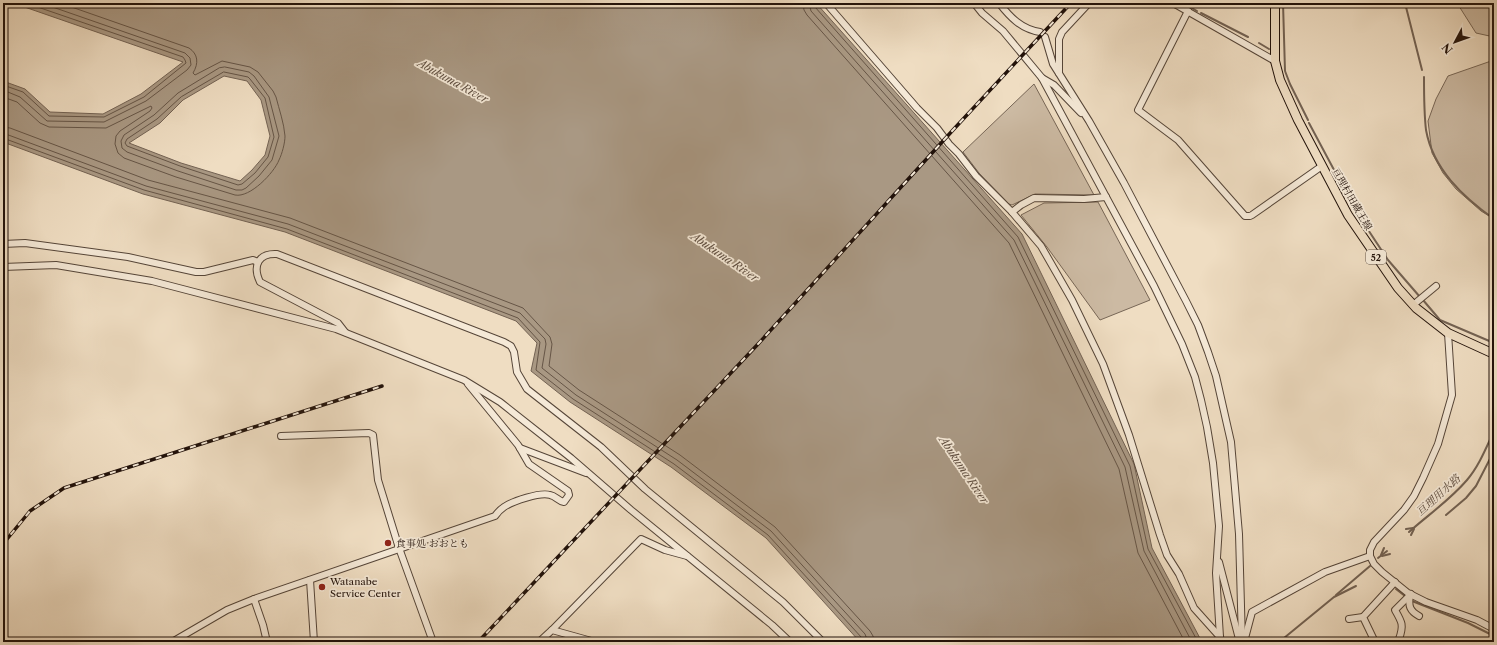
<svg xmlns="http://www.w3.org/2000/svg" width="1497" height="645" font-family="'Libre Caslon Text','Noto Serif JP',serif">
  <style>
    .green { fill: #ccbaa3; stroke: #776656 }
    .water { fill: #a99883; stroke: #736253; fill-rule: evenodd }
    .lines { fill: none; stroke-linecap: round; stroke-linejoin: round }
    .shore { stroke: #665546; stroke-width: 1 }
    .stream { stroke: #736253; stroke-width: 2 }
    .minor-casing { stroke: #554538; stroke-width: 8 }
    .major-casing { stroke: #22120a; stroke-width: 10 }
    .minor { stroke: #f5e9d7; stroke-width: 6 }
    .major { stroke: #efddc2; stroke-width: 8 }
    .rail-casing { stroke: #22120a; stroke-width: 3.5 }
    .rail { stroke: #f5e9d7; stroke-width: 2; stroke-dasharray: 6; stroke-linecap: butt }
    .poi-dot { fill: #8f2418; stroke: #f5e9d7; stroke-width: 1.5 }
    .labels { text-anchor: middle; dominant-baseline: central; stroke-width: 3.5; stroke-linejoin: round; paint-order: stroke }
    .shield { fill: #f5e9d7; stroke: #615248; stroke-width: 1 }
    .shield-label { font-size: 9px; font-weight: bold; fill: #22120a }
    .street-label { font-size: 10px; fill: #22120a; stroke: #f5e9d7 }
    .poi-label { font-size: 10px; fill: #22120a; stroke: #f5e9d7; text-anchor: start }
    .water-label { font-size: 11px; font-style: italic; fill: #5f4e40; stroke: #f5e9d7 }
  </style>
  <rect width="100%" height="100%" fill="#efddc2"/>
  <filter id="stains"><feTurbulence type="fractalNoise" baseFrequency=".005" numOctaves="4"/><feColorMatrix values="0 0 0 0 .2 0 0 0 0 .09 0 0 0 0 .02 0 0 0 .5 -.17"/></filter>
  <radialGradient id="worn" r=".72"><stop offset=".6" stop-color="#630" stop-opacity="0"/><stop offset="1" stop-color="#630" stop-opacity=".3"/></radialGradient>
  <g class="green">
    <polygon points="1457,3 1494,3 1494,37 1476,33"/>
    <polygon points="1494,60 1494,219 1481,211 1456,189 1443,173 1432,153 1428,121 1436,99 1448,76"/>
    <polygon points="1034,84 1094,195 1035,194 1012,205 1009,204 979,173 963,152"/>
    <polygon points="1098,202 1150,300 1100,320 1047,247 1021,215 1044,203"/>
  </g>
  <path class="water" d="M13 3H816L1022 234 1134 464 1152 548 1202 642H860L766 538 671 467 570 402 531 371 537 343 516 321 285 232 143 194 3 142V81L25 89 50 112 103 114 141 94 183 62ZM224 76 247 81 261 100 270 136 265 155 252 170 240 181 181 163 129 143 160 123 183 100Z"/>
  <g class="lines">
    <g class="shore">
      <polyline points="803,3 804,10 807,15 1009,243 1119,469 1138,553 1185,642"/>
      <polyline points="809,3 811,11 1014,240 1125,467 1144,551 1192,642"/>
      <polyline points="814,3 815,7 1018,237 1130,466 1148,549 1198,642"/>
      <polygon points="225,67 249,72 254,76 269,97 279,136 272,160 259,176 246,188 242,190 236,190 178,171 127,152 122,148 121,141 124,135 154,115 178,93 219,68"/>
      <polygon points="224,72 248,77 250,79 265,98 274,137 268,157 255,173 242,184 238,185 180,166 127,146 125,143 127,139 157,119 181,97"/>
      <polyline points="3,85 23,92 49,116 104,117 144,97 186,63 185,60 183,57 26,3"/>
      <polyline points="3,90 20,97 47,121 104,122 146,101 187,70 191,65 190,58 185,53 41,3"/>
      <path d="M3 97 17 102 40 123 49 127 106 128 151 106 152 108 150 111 120 131 116 136 115 144 118 153 124 158 176 177 235 195C250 198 274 173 279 160 282 154 285 143 285 136 284 123 279 109 276 97L273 91 258 72 250 67 222 61 195 75 193 73C199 63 198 54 189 48L60 3"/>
      <polyline points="3,127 10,128 148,180 290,218 523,308 550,337 552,344 549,366 579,390 680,455 775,527 870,631 873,636 874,642"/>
      <polyline points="3,133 146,186 288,224 520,313 545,339 546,344 542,368 576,395 677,460 771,531 865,634 868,642"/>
      <polyline points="3,138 144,190 287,229 518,318 540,342 536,370 573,399 674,464 768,535 862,638 863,642"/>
    </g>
    <g class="stream">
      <polyline points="1183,3 1197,11"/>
      <polyline points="1283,3 1285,71 1290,84 1308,120"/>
      <polyline points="1405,3 1422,70"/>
      <polyline points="1201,13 1248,37"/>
      <polyline points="1259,43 1269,49"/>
      <path d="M1424 77C1424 95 1424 113 1426 130 1433 169 1463 197 1494 219"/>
      <polyline points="1309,123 1357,213 1388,260 1420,297"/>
      <polyline points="1423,300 1440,320 1494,343"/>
      <polyline points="1446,515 1466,498 1476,486 1494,451"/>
      <polyline points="1406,529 1413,528"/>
      <path d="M1409 532C1428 515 1450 500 1467 480 1479 466 1486 448 1494 431"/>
      <polyline points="1411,535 1414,529"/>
      <polyline points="1381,555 1384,548"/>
      <polyline points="1382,556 1390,554"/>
      <polyline points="1378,558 1387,551"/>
      <polyline points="1396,589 1405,596"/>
      <polyline points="1336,595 1370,566"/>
      <polyline points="1412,601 1468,623 1494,636"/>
      <polyline points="1284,638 1334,597 1356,586"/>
    </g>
    <defs>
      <g id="minor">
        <polyline points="826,3 917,108 937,128 949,144 959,154 976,176 1012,212 1041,246 1072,300 1103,364 1129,435 1160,535 1167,555 1179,574 1194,608 1220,637"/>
        <polyline points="974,3 982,13 1003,31 1042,78 1154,286 1182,344 1195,377 1201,400 1207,427 1213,463 1219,526 1216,573 1220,637"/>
        <path d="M999 3C1010 17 1021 29 1040 32"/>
        <polyline points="1173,3 1275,61"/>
        <polyline points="1188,11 1138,110 1178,140 1245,216 1250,216 1252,215 1322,166"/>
        <polyline points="1045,37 1053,64 1089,121 1124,183 1186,301 1198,325 1208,352 1216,376 1231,442 1239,534 1242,642"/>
        <polyline points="1059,73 1059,39 1062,32 1089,3"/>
        <polyline points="1042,78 1054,85 1081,113"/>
        <polyline points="1012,212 1021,205 1034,198 1084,199 1106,197"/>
        <polyline points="3,244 25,243 128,257 196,272 204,272 253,260 258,262"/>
        <polyline points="3,267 56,265 152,281 336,329 464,380 500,402 571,458 631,510 772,625 790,642"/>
        <polyline points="1413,305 1436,286"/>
        <path d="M345 332 338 323 260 282C252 265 259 253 277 254L504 342 511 346 514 352 517 372 527 389 601 447 645 489 783 602 823 642"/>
        <polyline points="1448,333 1452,395 1438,444 1423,478 1414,496 1404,510 1374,542 1370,550 1370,556 1374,564 1382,572 1408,593 1426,602 1477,620 1494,629"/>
        <polyline points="281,436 369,433 373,435 378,480 399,548 433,642"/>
        <polyline points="520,448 586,473"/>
        <polyline points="1219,562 1239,639"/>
        <polyline points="310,580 314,642"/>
        <path d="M1410 596C1408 606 1410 611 1419 616"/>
        <polyline points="254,599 263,625 267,642"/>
        <polyline points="1349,619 1363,617"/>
        <polyline points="552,630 641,539 665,550 687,556"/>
        <path d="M1399 639C1404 625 1402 622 1395 610L1411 594"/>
        <path d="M172 642 227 610 254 599 495 516C498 512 501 509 504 507 513 501 540 492 550 495 556 496 558 501 564 502L569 495 568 491 529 464 518 445 468 384"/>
        <polyline points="539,642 552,630 595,642"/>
        <polyline points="1244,642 1252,612 1325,572 1370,556"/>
        <polyline points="1375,642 1363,617 1395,582"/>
      </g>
      <polyline id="major" points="1275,3 1275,61 1280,80 1298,120 1348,215 1398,288 1416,308 1448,333 1494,354"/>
    </defs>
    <use href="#minor" class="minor-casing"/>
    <use href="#major" class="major-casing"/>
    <use href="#minor" class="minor"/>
    <use href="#major" class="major"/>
    <defs>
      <g id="rail">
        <polyline points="3,544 30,511 64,488 382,386"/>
        <polyline points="478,642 759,343 953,130 1071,3"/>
      </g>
    </defs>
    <use href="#rail" class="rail-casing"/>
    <use href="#rail" class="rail"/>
  </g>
  <g class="poi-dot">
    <circle cx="388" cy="543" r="4"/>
    <circle cx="322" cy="587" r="4"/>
  </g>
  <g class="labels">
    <rect class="shield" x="1366" y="250" width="20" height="14" rx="3"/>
    <g class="shield-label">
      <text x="1376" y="257">52</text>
    </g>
    <g class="street-label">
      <text transform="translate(1352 199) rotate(60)">亘理村田蔵王線</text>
    </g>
    <g class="poi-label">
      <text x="396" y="543">食事処 おおとも</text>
      <text x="330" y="581">Watanabe<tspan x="330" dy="12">Service Center</tspan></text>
    </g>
    <g class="water-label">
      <text transform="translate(453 81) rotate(29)">Abukuma River</text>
      <text transform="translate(725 257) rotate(34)">Abukuma River</text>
      <text transform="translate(964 470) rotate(56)">Abukuma River</text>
      <text transform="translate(1438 495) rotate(-42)">亘理用水路</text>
    </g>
  </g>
  <rect width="1497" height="645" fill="none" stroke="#efddc2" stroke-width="16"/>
  <rect x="4" y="4" width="1489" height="637" fill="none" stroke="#22120a" stroke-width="2"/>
  <rect x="8" y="8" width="1481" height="629" fill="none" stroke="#22120a"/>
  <g transform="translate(1455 42) rotate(229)" stroke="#f5e9d7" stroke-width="3" paint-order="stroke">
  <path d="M0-3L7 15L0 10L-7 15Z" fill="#22120a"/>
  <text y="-6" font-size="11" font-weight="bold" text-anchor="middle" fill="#22120a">N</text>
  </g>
  <rect width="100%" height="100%" filter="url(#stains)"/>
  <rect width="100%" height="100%" fill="url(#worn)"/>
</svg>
